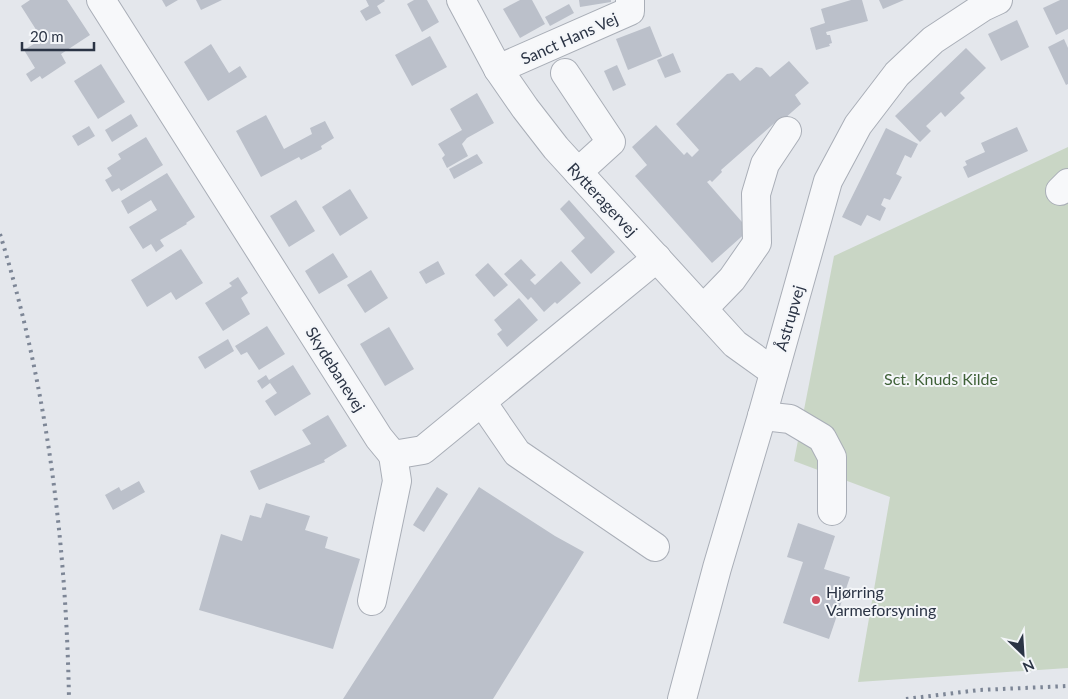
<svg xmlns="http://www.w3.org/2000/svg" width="1068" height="699" font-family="Lato,sans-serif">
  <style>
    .park { fill: #c9d6c5 }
    .building { fill: #bbc0ca }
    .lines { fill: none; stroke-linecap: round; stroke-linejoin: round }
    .minor-casing { stroke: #a9aeb7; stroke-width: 30 }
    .minor { stroke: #f7f8fa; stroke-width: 28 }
    .rail { stroke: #7d8696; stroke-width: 4; stroke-dasharray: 2.5 5; stroke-linecap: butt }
    .poi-dot { fill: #d1495b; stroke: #f4f6f9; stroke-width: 2 }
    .labels { text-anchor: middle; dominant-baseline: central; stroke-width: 4; stroke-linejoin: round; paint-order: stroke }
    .street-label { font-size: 16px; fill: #2b3445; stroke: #f4f6f9 }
    .park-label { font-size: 16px; fill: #3f6138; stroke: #f4f6f9 }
    .poi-label { font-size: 16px; fill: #2b3445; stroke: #f4f6f9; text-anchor: start }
  </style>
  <rect width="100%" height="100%" fill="#e4e7ec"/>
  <polygon class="park" points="1068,147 1068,668 858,682 890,497 794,461 834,256"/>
  <g class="building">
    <polygon points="30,0 67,0 90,35 61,54 66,63 42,79 40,76 31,82 26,74 35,68 24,50 42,39 21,6"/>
    <polygon points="162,0 178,0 166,7"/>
    <polygon points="196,0 222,0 201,10"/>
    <polygon points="366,0 384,0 385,1 377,6 381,13 366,21 360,11 369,6"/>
    <polygon points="414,0 427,0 439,22 422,32 407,4"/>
    <polygon points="520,0 532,0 545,24 520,38 503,9"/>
    <polygon points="579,0 611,0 611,2 580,7"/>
    <polygon points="851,0 862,0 868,21 826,32 827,35 830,35 832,43 829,44 830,46 816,50 810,28 825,23 821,9"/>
    <polygon points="879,0 904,0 883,9"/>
    <polygon points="1060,0 1068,0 1068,29 1056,35 1043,8"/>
    <polygon points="569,4 574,13 550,26 545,17"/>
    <polygon points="1017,20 1029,47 1001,61 988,34"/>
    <polygon points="650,26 662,56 628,70 616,39"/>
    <polygon points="430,36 447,67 412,86 395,55"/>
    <polygon points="1064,39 1068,48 1068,84 1066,85 1048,47"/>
    <polygon points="211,44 229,73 240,66 247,77 208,101 184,62"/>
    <polygon points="966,48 986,68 960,93 965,98 945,117 941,112 926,126 931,131 920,142 895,116"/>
    <polygon points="673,53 681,72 665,78 657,60"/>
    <polygon points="789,61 809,83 795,95 801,104 784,119 779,119 721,170 722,172 712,182 710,180 707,182 749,230 712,263 635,176 647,165 632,147 656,125 684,155 687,152 692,157 699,150 676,124 727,74 733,73 740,81 756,67 762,68 770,77"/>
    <polygon points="101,64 125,102 98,119 74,81"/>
    <polygon points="617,65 626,85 613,91 604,71"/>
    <polygon points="477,93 494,123 467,138 462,144 468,156 447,168 442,158 445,155 438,144 462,130 450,109"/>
    <polygon points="131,114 138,126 112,142 105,130"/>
    <polygon points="266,115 284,149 312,134 310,128 325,121 334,138 321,146 322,149 301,160 299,157 261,177 236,131"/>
    <polygon points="89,126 95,136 78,146 72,136"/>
    <polygon points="1017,127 1028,151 968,178 963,167 967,165 965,161 985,152 981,143"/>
    <polygon points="886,128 918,144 911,158 905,155 896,174 902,177 890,200 884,198 881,205 886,208 880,221 867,215 861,226 842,217"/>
    <polygon points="146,137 163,165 121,191 119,188 112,192 105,180 112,176 107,168 121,159 118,154"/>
    <polygon points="477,154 483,163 454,179 449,169"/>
    <polygon points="167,173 195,217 186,223 187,224 160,240 164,246 156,252 151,244 143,249 129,227 157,210 151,200 128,214 121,201"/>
    <polygon points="350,189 368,218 340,236 322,207"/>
    <polygon points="296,200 315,231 289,247 270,216"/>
    <polygon points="569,200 615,252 591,274 571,251 585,238 560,209"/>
    <polygon points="181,249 203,283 176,300 171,292 147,307 131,280"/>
    <polygon points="333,253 348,277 319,294 305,271"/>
    <polygon points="521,259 536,275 530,280 535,285 561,261 581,283 557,304 555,302 544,312 531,297 528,300 504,274"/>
    <polygon points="438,261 445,274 426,284 419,272"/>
    <polygon points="488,263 508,285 494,297 475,275"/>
    <polygon points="371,270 388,298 365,313 347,285"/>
    <polygon points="238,277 248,293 241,298 250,314 223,331 205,303 232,286 229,283"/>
    <polygon points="519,298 538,320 507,347 497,334 502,330 494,320"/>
    <polygon points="267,326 285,354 259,370 247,352 241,355 235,346"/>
    <polygon points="389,327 414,369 385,386 360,344"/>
    <polygon points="228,339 234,351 205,369 198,357"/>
    <polygon points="293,365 311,394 275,416 265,401 277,393 270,383 262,389 257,381 266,375 269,380"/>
    <polygon points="328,415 347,446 324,460 325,462 259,490 250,471 311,444 302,430"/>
    <polygon points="139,481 145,492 113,510 105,495 119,487 121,491"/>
    <polygon points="437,487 448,494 424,532 413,525"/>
    <polygon points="479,487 555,536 584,552 493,699 343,699"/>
    <polygon points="266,503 310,516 305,530 328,537 325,548 360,559 333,649 199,610 221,534 242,541 250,515 261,518"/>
    <polygon points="798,523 835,536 824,569 850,577 829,639 783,623 803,562 787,557"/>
  </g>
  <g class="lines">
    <defs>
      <g id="minor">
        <polyline points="101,0 379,438 393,455 423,450 657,258"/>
        <polyline points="461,0 498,69 525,108 556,148 735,344 774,372"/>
        <polyline points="498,69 630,11 630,0"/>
        <polyline points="565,73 611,142 578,172"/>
        <polyline points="1060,191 1068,183"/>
        <polyline points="703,309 732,279 757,243 756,194 765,164 787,131"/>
        <polyline points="482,402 517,453 655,547"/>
        <polyline points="762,416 790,419 822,438 832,457 832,511"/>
        <polyline points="372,601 397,481 393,455"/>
        <polyline points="682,699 717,568 762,416 828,181 858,125 897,74 933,40 983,7 998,0"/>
      </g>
    </defs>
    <use href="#minor" class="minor-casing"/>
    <use href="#minor" class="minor"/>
    <g class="rail">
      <path d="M0 234C47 386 66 540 69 699"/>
      <polyline points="906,699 979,690 1068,686"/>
    </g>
  </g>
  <circle class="poi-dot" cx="816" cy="600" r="5"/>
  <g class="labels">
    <g class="street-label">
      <text transform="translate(569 38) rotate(-24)">Sanct Hans Vej</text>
      <text transform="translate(603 199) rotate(47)">Rytteragervej</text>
      <text transform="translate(789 318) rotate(-74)">Åstrupvej</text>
      <text transform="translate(336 369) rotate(58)">Skydebanevej</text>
    </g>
    <g class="park-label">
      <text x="941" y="378">Sct. Knuds Kilde</text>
    </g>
    <g class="poi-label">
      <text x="826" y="591">Hjørring<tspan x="826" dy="18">Varmeforsyning</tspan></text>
    </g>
  </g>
  <g transform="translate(1023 654) rotate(155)" stroke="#f4f6f9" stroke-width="4" paint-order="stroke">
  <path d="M0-4L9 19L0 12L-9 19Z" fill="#2b3445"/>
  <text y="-8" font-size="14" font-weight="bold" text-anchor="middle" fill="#2b3445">N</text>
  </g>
  <path d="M22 42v8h72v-8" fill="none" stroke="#2b3445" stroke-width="2.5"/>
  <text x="30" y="42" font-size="15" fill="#2b3445" stroke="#f4f6f9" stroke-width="4" paint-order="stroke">20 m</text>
</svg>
